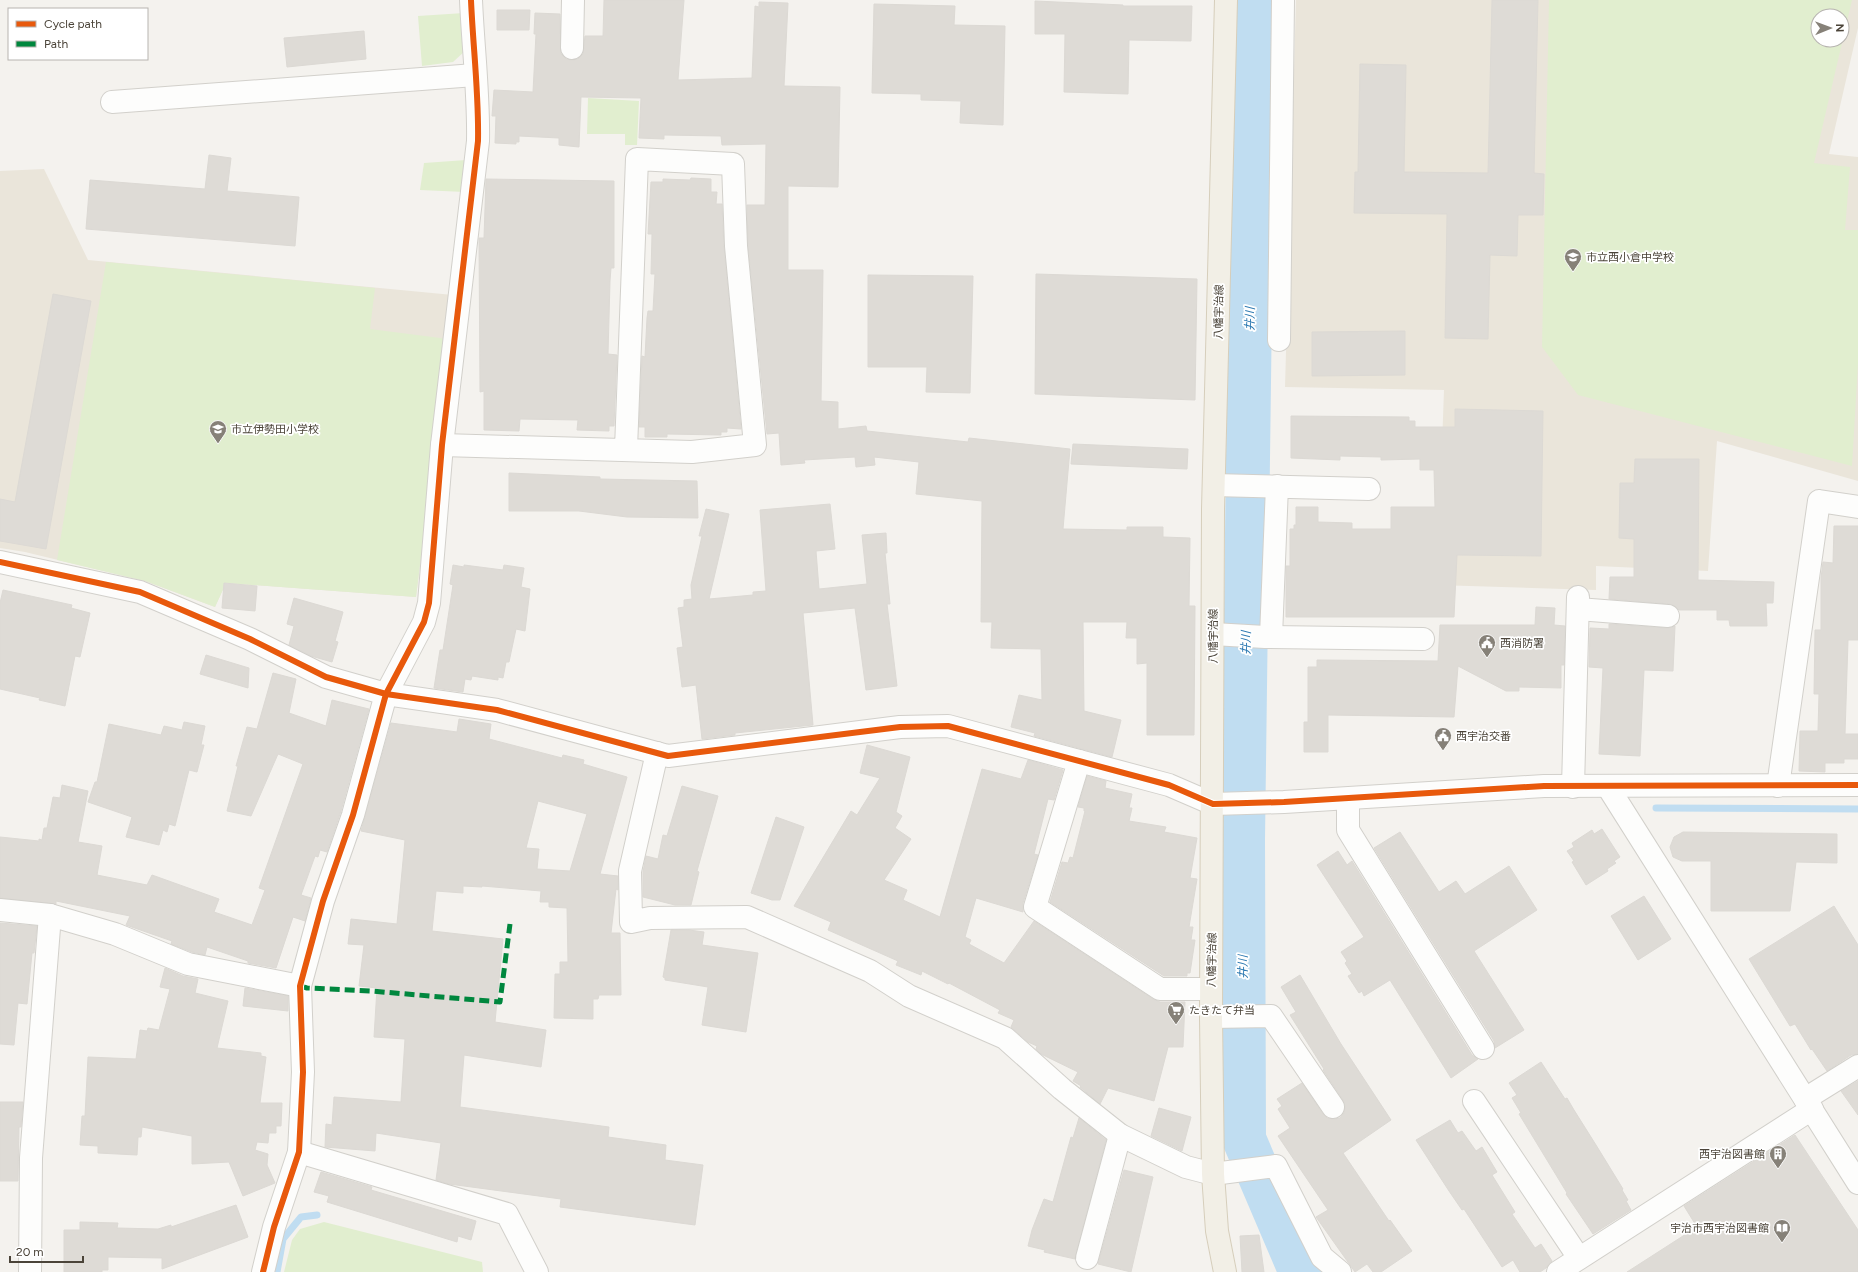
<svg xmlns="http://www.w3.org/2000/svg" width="1858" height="1272" font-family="Figtree,'Noto Sans JP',sans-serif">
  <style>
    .education { fill: #eae5da; fill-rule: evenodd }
    .green { fill: #e1eecf; fill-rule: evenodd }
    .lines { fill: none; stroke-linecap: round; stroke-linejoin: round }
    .stream { stroke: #c0ddf1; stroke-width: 7 }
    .river { stroke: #c0ddf1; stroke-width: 44 }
    .building { fill: #dedbd6; stroke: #dcd9d4; fill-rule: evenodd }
    .minor-casing { stroke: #d2d0cb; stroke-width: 24 }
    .tertiary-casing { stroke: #d2d0cb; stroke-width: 24 }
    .primary-casing { stroke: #d6cebb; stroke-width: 24 }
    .minor { stroke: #fdfdfc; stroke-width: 22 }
    .tertiary { stroke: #fdfdfc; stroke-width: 22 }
    .primary { stroke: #f2efe6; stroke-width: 22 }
    .quiet { stroke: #00873e; stroke-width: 5; stroke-dasharray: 10 5; stroke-linecap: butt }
    .cycleway-casing { stroke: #fff; stroke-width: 8 }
    .cycleway { stroke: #e8590c; stroke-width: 6 }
    .labels { text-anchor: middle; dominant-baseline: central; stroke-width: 3.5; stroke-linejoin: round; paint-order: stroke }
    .poi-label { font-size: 11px; fill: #4b4439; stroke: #fff; text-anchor: start }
    .street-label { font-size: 11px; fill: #4b4439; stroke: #fff }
    .water-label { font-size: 12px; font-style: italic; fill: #2e7ab2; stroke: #fff }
  </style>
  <rect width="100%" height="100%" fill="#f4f2ee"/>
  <g class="education">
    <path d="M1296 0H1858V28L1829 154 1858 157V481L1717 441 1708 571 1596 566V590L1437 585 1444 390 1285 387ZM1818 16H1842V40H1818Z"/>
    <polygon points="44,169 88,260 453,295 416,597 226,583 215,607 145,581 25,552 0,548 0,171"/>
  </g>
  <g class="green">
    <path d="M1549 0H1852L1814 163 1850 167 1845 230H1858V363L1852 466 1578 395 1542 347ZM1818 16H1842V40H1818Z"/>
    <polygon points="464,13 466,50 453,62 422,66 418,16"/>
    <polygon points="588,98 639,101 637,145 625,145 625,134 587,134"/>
    <polygon points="466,160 465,192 420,190 424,163"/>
    <polygon points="106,262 375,288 370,329 448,339 416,597 226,583 215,607 145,581 57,560"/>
    <polygon points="324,1222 482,1262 483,1272 284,1272 292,1240 300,1229"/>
  </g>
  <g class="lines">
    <g class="stream">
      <polyline points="1656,808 1858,809"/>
      <polyline points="277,1272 283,1239 301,1217 317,1215"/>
    </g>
    <polyline class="river" points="1254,0 1243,840 1244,1139 1299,1268 1304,1272"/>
  </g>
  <g class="building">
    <polygon points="604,0 684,0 678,80 752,78 755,6 759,7 759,2 788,3 784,86 840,87 838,187 788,186 788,270 823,270 821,401 838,402 838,429 866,426 867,431 968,442 969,438 1070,449 1063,529 1127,530 1127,527 1163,527 1163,537 1190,538 1189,606 1195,606 1194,735 1147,735 1147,663 1137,664 1137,638 1126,638 1127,622 1083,622 1084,711 1121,720 1112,757 1034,736 1035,733 1011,727 1019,695 1042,700 1041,649 991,648 992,622 981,622 982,501 916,494 919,462 874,457 875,465 856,467 855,457 804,460 805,463 781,465 779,433 767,434 748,245 747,205 765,205 766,144 722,145 721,136 664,135 664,139 639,138 641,98 581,97 579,147 559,145 559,138 519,136 519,142 516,142 516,144 495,143 496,116 492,116 494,90 533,92 536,34 534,34 535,13 560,14 561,54 566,59 572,60 578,59 583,54 585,36 603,36"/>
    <polygon points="1492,0 1538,0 1534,173 1544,174 1543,215 1518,215 1517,256 1490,255 1488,339 1445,338 1447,214 1354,213 1355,172 1358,172 1360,64 1406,65 1404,172 1488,173"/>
    <polygon points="1035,1 1123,5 1123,6 1192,6 1191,41 1129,40 1128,94 1064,92 1065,34 1035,34"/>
    <polygon points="874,4 955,6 954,25 1005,26 1003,125 960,123 961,101 921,100 921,94 872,93"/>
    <polygon points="497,10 530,10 529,30 497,30"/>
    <polygon points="364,31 366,59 287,67 284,38"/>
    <polygon points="209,155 231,158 227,191 299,197 295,246 86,229 90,180 205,189"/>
    <polygon points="691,178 711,179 711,192 717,192 716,204 722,204 724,247 741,429 727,428 727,432 721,432 721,435 667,434 667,437 645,437 645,427 639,427 642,356 645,357 647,318 648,311 653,311 655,274 651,274 652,234 648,234 651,182 663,182 663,179 690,180"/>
    <polygon points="486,179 614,181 614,268 611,268 610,281 608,354 617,355 614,426 609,426 609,431 577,430 578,420 520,419 519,431 484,430 484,391 480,392 479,238 484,238"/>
    <polygon points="1036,274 1197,279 1195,400 1035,394"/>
    <polygon points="868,275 973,276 970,393 926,392 927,367 868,367"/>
    <polygon points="53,294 91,301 46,549 0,541 0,499 15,502"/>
    <polygon points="1405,331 1405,375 1312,376 1312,332"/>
    <polygon points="1455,409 1543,411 1541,556 1457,555 1454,617 1286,617 1286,566 1290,566 1290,529 1294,529 1294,525 1296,525 1296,507 1318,507 1318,522 1352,523 1352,529 1391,529 1391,507 1435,507 1434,470 1420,470 1420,459 1381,460 1381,457 1340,456 1340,460 1291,458 1291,416 1409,417 1409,421 1415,421 1415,427 1455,427"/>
    <polygon points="1073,444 1188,449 1187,469 1071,464"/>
    <polygon points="1635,459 1699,459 1698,580 1774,582 1773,603 1766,603 1767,626 1730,626 1729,620 1717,620 1717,610 1679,610 1675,606 1669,604 1609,599 1610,577 1634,577 1634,539 1619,538 1620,483 1634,483"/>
    <polygon points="509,473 600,477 600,479 697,481 698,518 627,517 579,511 509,511"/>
    <polygon points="830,504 835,549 816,551 819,589 867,584 862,535 886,533 887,553 885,553 890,604 887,604 897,686 866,690 855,608 803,613 813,725 735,733 735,735 702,739 696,685 682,687 677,648 683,647 678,608 684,607 684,600 692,599 691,585 702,536 699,536 706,509 729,514 709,599 753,595 753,592 766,591 760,510"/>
    <polygon points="1834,526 1858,526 1858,640 1848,640 1845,734 1858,734 1858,759 1844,759 1844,763 1825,763 1825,772 1799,771 1800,731 1818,731 1819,694 1814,694 1815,630 1821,630 1821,578 1823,562 1833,563"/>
    <polygon points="453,565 464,567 464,565 503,570 504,565 524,568 521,587 530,589 525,631 516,629 509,662 506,662 503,678 498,677 498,680 472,676 471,680 465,679 463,692 434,688 440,650 443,650 453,585 450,584"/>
    <polygon points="224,583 257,586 255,611 222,608"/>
    <polygon points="3,590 72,605 71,608 90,613 80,657 75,656 65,706 39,700 40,698 0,689 0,603"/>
    <polygon points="294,598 343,612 335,641 338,642 332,662 311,656 289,645 294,626 287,624"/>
    <polygon points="1536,607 1555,608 1554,625 1565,626 1564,665 1561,665 1561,688 1519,687 1519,691 1506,691 1458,666 1454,717 1328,715 1328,752 1304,752 1304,722 1308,722 1308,667 1317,667 1317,660 1438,661 1440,625 1535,625"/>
    <polygon points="1609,624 1667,628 1675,626 1673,671 1644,670 1640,756 1599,754 1603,668 1589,667 1590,628 1609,629"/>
    <polygon points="206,655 249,668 248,688 200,674"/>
    <polygon points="273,673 296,679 289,713 326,726 332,700 369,709 341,811 327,852 320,850 318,857 315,856 301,895 311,898 305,921 293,917 276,968 248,963 248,961 207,947 205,955 192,952 171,944 172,941 126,925 130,916 56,901 56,904 0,898 0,837 39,841 39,839 42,840 44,828 47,828 53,797 60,798 62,785 88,791 78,842 102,846 97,875 147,885 152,875 219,899 214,912 252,925 265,890 259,888 303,764 278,754 251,816 227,811 238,766 236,766 247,727 257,729"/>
    <path d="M459 719 491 724 489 739 562 758 563 755 584 760 583 764 627 777 600 874 618 876V890L616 889 611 933H620L621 995H599L598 999H593V1019L554 1018 555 974H560V962H568L567 908 549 907V902H540L541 891 482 886V887L463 886V893L436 891 432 931 503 939 495 1022 546 1030 541 1067 464 1055 460 1107 609 1127 608 1137 666 1145 665 1160 703 1165 695 1225 560 1207 561 1199 449 1184 436 1180 441 1143 376 1133 375 1151 325 1147 326 1124 332 1125 334 1097 401 1102 405 1039 374 1037 377 988 359 986 364 945 348 944 351 919 397 924 405 840 361 831 391 723 457 732ZM538 801 587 814 570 871 537 869 539 849 526 848Z"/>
    <polygon points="184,722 205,726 201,745 204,745 197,772 189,770 175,826 169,824 167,832 163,830 159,845 126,837 132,817 88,802 95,782 97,782 109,724 161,735 164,726 182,730"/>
    <polygon points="867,745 910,757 896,812 902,816 895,828 911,839 884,880 907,890 903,900 940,917 982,769 1021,779 1028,760 1063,770 1054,800 1048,799 1034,854 1038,855 1023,903 1023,912 976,898 965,937 971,940 969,944 1004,963 1034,921 1153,999 1160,1002 1185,1002 1183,1047 1168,1047 1154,1101 1108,1088 1100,1104 1080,1087 1081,1086 1073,1081 1078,1072 1041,1054 1036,1049 1037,1046 1028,1042 1011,1027 1014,1020 998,1013 1000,1010 949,983 948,984 922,971 921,975 896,965 898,961 828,930 831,922 794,906 851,811 857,815 880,778 860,773"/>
    <polygon points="1087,776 1106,781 1105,788 1132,794 1129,808 1132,808 1129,821 1166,827 1164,832 1197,838 1190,878 1197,879 1189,927 1193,927 1191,940 1195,940 1190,973 1187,973 1187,976 1164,976 1050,902 1062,862 1068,863 1070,857 1073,858 1085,811 1084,811 1084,808 1078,807"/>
    <polygon points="682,786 718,796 697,871 699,872 691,905 675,905 643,897 643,872 646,856 658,859 663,835 667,836"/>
    <polygon points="776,817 804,827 780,900 772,900 751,893"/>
    <polygon points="1602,829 1620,857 1614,861 1616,863 1607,869 1608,871 1586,885 1572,862 1574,861 1567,851 1574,847 1572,843 1592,830 1594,834"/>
    <polygon points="1400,832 1439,892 1456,881 1465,894 1509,866 1537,910 1474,951 1524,1030 1495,1048 1494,1041 1374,848"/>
    <polygon points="1683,832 1837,834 1837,863 1796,862 1790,911 1711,911 1711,861 1682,861 1673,857 1670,847 1674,837"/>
    <polygon points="1338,851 1347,865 1352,861 1472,1055 1478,1059 1451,1078 1390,980 1364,996 1362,991 1359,993 1348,976 1352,974 1345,963 1347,961 1341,952 1364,937 1317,865"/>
    <polygon points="1644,896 1671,939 1638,960 1611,916"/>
    <polygon points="1834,906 1858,945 1858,1054 1851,1055 1827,1071 1812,1049 1811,1050 1795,1024 1790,1026 1749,959"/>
    <polygon points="0,923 37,926 34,953 32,953 27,1004 18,1003 14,1045 0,1044"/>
    <polygon points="671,930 689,930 704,932 702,945 758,953 746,1032 702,1025 708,987 665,980 665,978 663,977"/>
    <polygon points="165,968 183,976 198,979 195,993 228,1001 217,1048 261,1053 261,1056 266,1057 260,1103 282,1103 281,1126 276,1126 276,1133 269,1133 268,1143 257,1142 255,1150 268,1154 267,1165 275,1183 243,1196 229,1162 192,1164 192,1136 142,1127 141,1137 138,1137 137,1155 98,1153 98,1146 80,1145 82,1116 85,1116 88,1057 136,1059 140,1030 147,1031 148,1028 159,1030 170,989 160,987"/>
    <polygon points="1300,975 1341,1044 1391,1120 1343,1153 1389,1221 1390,1220 1412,1251 1381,1272 1373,1272 1367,1264 1355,1272 1316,1217 1328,1210 1278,1136 1290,1128 1278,1109 1282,1106 1277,1099 1302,1083 1323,1114 1327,1118 1334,1119 1340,1118 1344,1113 1345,1106 1343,1100 1323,1070 1324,1069 1290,1015 1296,1012 1281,987"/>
    <polygon points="245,988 288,996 288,1011 243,1006"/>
    <polygon points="1541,1062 1565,1099 1567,1098 1574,1110 1596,1145 1623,1189 1622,1190 1628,1200 1626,1201 1631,1210 1593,1234 1566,1194 1567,1193 1519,1114 1521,1113 1512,1098 1517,1095 1509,1083"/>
    <polygon points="1858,1081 1858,1115 1841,1091"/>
    <polygon points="0,1102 23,1102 21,1127 19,1127 18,1181 0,1181"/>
    <polygon points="1159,1108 1191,1117 1182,1151 1151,1136"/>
    <polygon points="1079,1118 1106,1140 1075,1259 1044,1252 1045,1250 1028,1246 1032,1230 1044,1199 1053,1202 1071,1137 1073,1138"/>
    <polygon points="1450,1120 1458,1133 1462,1131 1476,1151 1482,1147 1497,1172 1492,1175 1515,1212 1512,1214 1535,1248 1541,1244 1552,1261 1546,1268 1540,1272 1520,1272 1513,1260 1502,1267 1464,1209 1462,1210 1449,1191 1416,1140"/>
    <polygon points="1795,1135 1858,1230 1858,1272 1627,1272 1697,1227 1684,1206"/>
    <polygon points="1124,1170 1153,1177 1131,1272 1098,1264"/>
    <polygon points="321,1172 372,1187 371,1190 476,1221 471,1240 458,1236 457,1242 327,1202 329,1196 314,1192"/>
    <polygon points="236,1205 248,1237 162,1269 162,1258 108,1257 108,1270 102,1270 102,1272 64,1272 64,1230 80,1230 80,1222 118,1223 117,1228 158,1229 171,1225 171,1227"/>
    <polygon points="1259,1235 1264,1272 1242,1272 1240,1236"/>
  </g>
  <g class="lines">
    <defs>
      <g id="minor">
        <polyline points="572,48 573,0"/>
        <polyline points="112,102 475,75"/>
        <polyline points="1279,340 1283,0"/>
        <polyline points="442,445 692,452 755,445 736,246 733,164 637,159 626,449"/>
        <polyline points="1214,485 1369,489"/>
        <polyline points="0,562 140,592 250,639 326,677 386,694 497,710 668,756 900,727 948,726 1169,785 1213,804"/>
        <polyline points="1578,609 1668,616"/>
        <polyline points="1213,634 1265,637 1423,639"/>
        <polyline points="1271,637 1277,486"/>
        <polyline points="657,753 630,871 631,922 650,918 747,917 870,971 909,996 1005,1038 1062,1089 1120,1135 1186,1167 1213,1174 1276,1166 1322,1257 1340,1272"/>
        <polyline points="1079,761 1035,907 1160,989 1211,989"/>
        <polyline points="1778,786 1819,501 1858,507"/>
        <polyline points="1573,787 1578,597"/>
        <polyline points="1348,799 1348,830 1483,1048"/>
        <polyline points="0,910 50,915 115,934 188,964 300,986"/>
        <polyline points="1211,1017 1271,1016 1333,1107"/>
        <polyline points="1805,1099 1858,1066"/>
        <polyline points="1474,1101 1579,1258"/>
        <polyline points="299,1152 507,1214 537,1272"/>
        <polyline points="1087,1258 1120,1135"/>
        <polyline points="30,1272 31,1158 50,915"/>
        <path d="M263 1272 274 1227 299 1152 303 1072 300 986 323 901 353 815 386 694 424 622 429 603 442 445 478 141C479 94 473 47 471 0"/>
        <polyline points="1558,1272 1812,1109"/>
      </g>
      <g id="tertiary">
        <polyline points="1608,787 1858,1183"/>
        <polyline points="1213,804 1284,802 1544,786 1858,785"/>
      </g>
      <polyline id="primary" points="1225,1272 1217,1231 1213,1174 1211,1017 1213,509 1226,0"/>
    </defs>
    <use href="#minor" class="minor-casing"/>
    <use href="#tertiary" class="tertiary-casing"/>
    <use href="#primary" class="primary-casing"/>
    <use href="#minor" class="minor"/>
    <use href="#tertiary" class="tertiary"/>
    <use href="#primary" class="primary"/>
    <polyline class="quiet" points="300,986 307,988 371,991 500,1002 510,924"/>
    <defs>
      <g id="cycleway">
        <polyline points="0,562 140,592 250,639 326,677 386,694 497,710 668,756 900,727 948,726 1169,785 1213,804 1284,802 1544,786 1858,785"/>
        <path d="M263 1272 274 1227 299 1152 303 1072 300 986 323 901 353 815 386 694 424 622 429 603 442 445 478 141C479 94 473 47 471 0"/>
      </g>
    </defs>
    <use href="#cycleway" class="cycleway-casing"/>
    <use href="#cycleway" class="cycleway"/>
  </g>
  <defs>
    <symbol id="school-pin" viewBox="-11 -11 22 30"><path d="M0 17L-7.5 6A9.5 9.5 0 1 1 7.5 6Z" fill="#868178" stroke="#fff"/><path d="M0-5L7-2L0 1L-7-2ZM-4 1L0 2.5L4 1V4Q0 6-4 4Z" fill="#fff"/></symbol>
    <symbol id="civic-pin" viewBox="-11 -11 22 30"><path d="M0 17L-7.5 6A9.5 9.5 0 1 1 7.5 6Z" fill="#868178" stroke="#fff"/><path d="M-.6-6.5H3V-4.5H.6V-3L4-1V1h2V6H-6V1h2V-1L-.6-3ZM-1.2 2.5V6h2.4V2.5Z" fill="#fff"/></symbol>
    <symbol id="supermarket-pin" viewBox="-11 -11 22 30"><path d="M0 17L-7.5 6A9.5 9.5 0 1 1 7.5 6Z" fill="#868178" stroke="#fff"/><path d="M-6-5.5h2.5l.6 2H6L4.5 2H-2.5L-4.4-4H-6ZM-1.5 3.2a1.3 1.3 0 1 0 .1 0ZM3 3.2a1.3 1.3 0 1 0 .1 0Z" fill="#fff"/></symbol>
    <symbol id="building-pin" viewBox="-11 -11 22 30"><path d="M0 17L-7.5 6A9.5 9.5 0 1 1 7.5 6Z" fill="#868178" stroke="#fff"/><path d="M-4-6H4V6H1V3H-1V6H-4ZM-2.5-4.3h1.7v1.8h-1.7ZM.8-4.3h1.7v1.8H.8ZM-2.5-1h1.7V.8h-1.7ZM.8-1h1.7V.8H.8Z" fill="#fff"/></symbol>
    <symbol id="library-pin" viewBox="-11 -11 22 30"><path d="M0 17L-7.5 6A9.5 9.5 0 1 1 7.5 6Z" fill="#868178" stroke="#fff"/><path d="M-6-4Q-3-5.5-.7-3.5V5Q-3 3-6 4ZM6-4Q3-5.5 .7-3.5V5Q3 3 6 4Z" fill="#fff"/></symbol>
  </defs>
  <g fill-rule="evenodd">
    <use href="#school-pin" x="1563" y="247" width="20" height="27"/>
    <use href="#school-pin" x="208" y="419" width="20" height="27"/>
    <use href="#civic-pin" x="1477" y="633" width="20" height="27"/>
    <use href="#civic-pin" x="1433" y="726" width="20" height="27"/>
    <use href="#supermarket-pin" x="1166" y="1000" width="20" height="27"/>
    <use href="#building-pin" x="1768" y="1144" width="20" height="27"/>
    <use href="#library-pin" x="1772" y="1218" width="20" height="27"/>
  </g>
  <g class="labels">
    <g class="poi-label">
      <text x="1586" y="257">市立西小倉中学校</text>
      <text x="231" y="429">市立伊勢田小学校</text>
      <text x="1500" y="643">西消防署</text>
      <text x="1456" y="736">西宇治交番</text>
      <text x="1189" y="1010">たきたて弁当</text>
      <text x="1765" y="1154" text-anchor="end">西宇治図書館</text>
      <text x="1769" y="1228" text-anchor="end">宇治市西宇治図書館</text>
    </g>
    <g class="street-label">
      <text transform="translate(1219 312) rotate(-89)">八幡宇治線</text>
      <text transform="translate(1213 636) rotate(-90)">八幡宇治線</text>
      <text transform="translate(1212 960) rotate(-89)">八幡宇治線</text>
    </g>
    <g class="water-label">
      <text transform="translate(1250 319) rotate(-89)">井川</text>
      <text transform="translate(1246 643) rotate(-89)">井川</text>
      <text transform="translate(1243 967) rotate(-90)">井川</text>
    </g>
  </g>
  <rect x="8" y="8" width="140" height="52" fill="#ffffff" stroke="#b7b4b0"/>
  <rect x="16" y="21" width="20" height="6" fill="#e8590c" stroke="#b7b4b0"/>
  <text x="44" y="28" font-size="12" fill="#4b4439">Cycle path</text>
  <rect x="16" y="41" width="20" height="6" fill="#00873e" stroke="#b7b4b0"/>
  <text x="44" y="48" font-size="12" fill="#4b4439">Path</text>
  <g transform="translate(1830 28) rotate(89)"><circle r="19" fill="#ffffff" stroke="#b7b4b0"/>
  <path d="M0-3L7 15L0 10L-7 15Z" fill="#868178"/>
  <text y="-6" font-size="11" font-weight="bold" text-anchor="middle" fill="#4b4439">N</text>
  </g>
  <path d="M10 1256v6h73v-6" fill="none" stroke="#4b4439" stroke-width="2"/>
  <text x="16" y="1256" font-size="12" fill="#4b4439" stroke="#ffffff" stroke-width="3" paint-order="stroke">20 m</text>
</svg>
